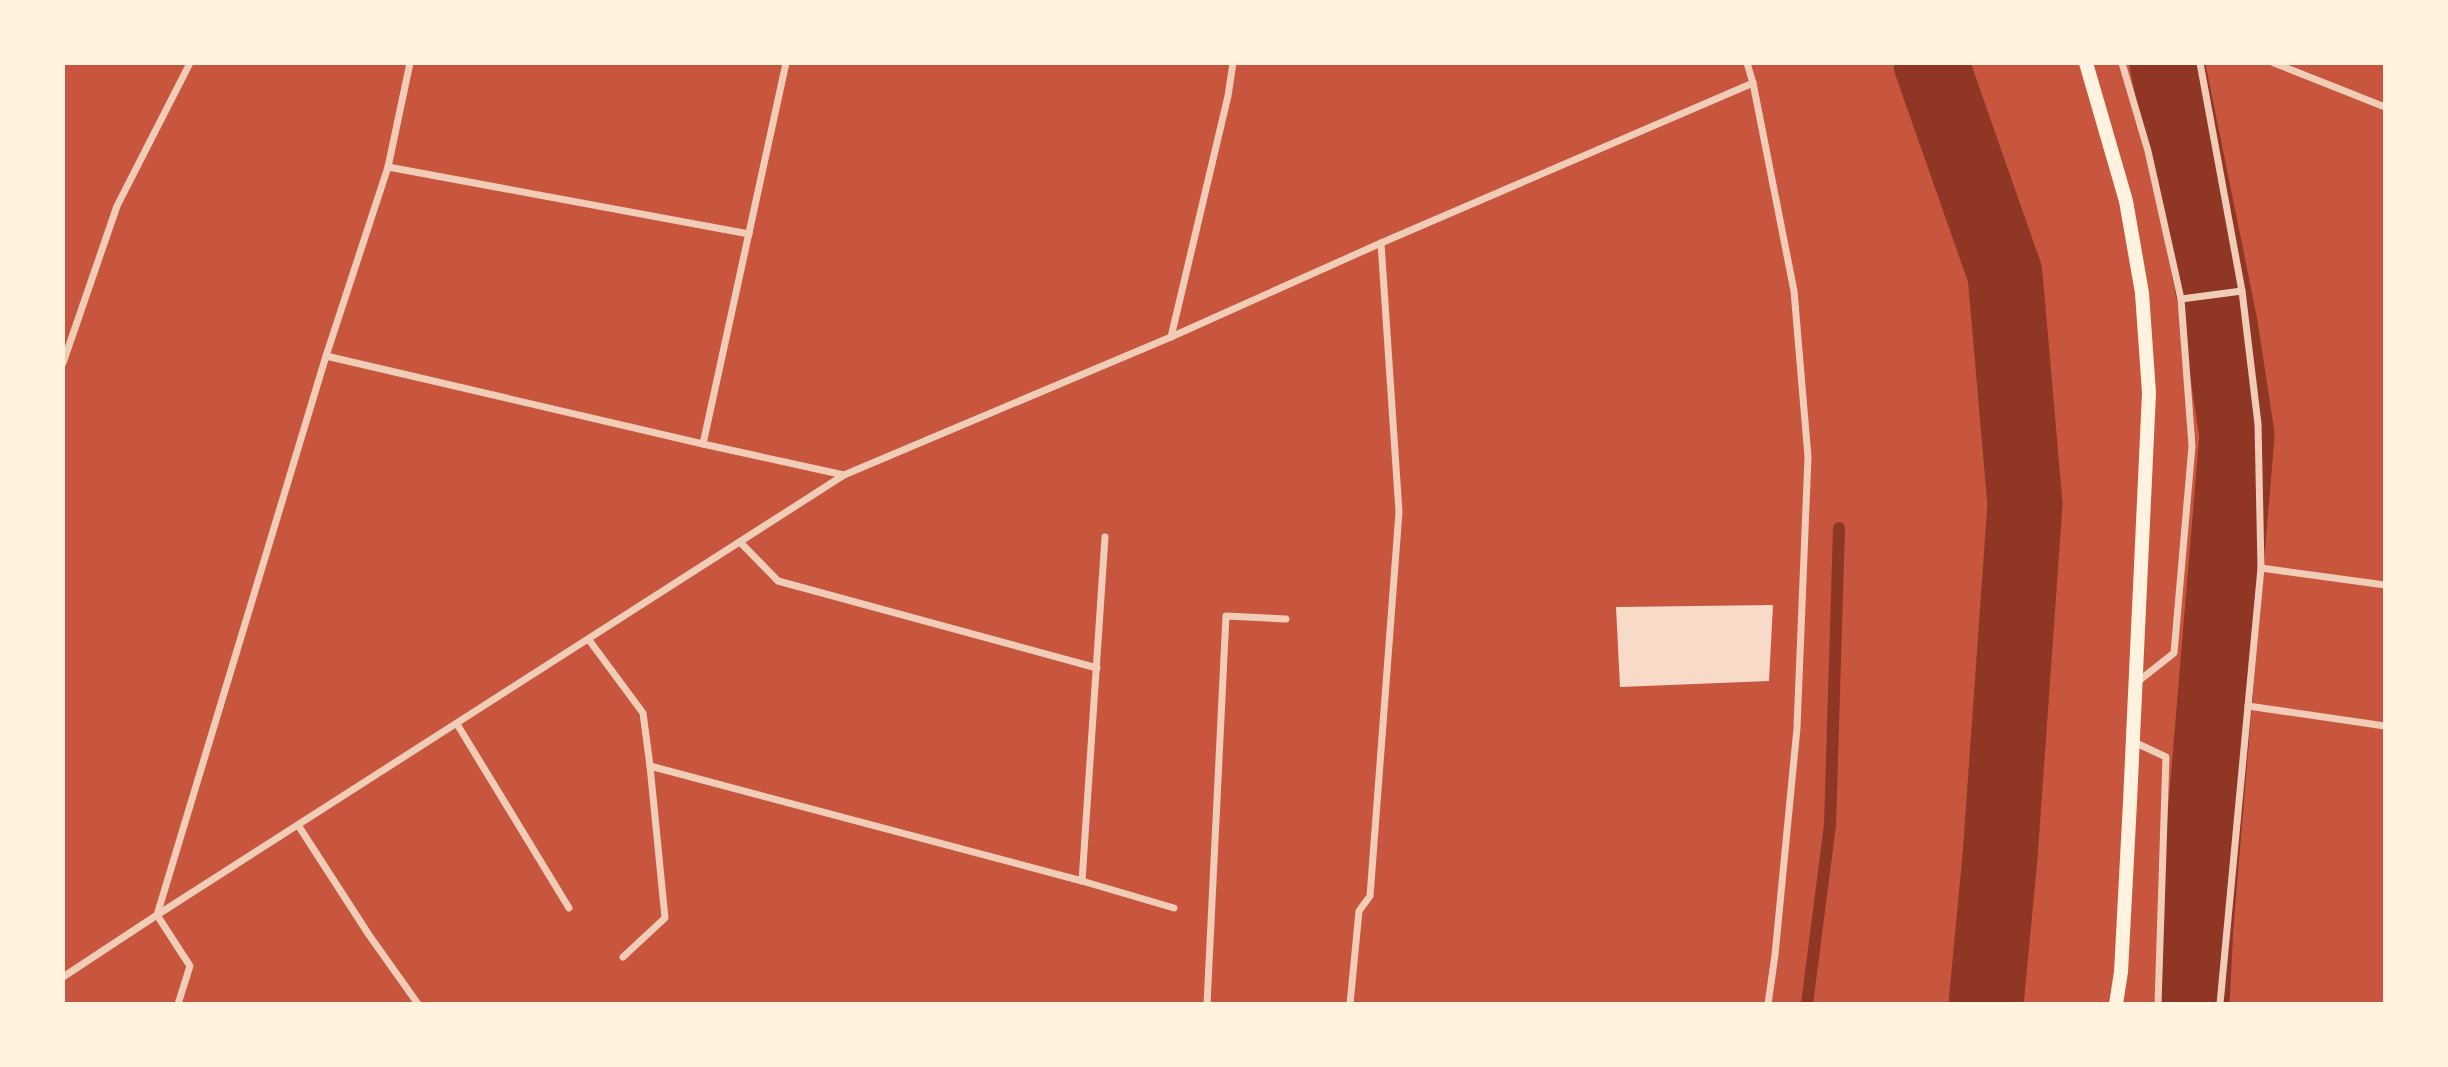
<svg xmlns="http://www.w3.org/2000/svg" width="2448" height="1067" font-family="Mulish,sans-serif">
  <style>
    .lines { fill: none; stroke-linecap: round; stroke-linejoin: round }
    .stream { stroke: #8f3625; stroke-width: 12 }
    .river { stroke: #8f3625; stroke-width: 75 }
    .building { fill: #f7dbc8 }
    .minor { stroke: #f1ccb7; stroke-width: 7 }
    .secondary { stroke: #fff3e0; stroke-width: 14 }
  </style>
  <rect width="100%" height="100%" fill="#c8553d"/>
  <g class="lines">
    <g class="stream">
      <polyline points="2159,63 2171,88"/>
      <polyline points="1807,1004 1830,825 1839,528"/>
    </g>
    <g class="river">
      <polyline points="1931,63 2005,274 2025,504 2000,857 1986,1004"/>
      <polyline points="2167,63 2220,324 2237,435 2196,925 2192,1004"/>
    </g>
  </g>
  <polygon class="building" points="1773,605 1769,681 1620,687 1616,607"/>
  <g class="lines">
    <g class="minor">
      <polyline points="786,63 703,444 844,475"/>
      <polyline points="1747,63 1753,83 1794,291 1808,457 1797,728 1775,955 1768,1004"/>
      <polyline points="2122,63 2148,151 2181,299 2192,446 2174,653 2136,683"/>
      <polyline points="2200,63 2242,291 2258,424 2261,568 2220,1004"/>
      <polyline points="2274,63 2385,107"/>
      <polyline points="388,167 749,234"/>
      <polyline points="2181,299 2242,291"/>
      <polyline points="1171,337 1228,96 1233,63"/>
      <polyline points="326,356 703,444"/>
      <polyline points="63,363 117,206 190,63"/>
      <polyline points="740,542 778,581 1097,668"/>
      <polyline points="2261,568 2385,585"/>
      <polyline points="589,640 643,713 650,766 665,918 623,957"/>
      <polyline points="2248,706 2385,726"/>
      <polyline points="457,724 569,908"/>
      <polyline points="2134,742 2166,757 2158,1004"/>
      <polyline points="650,766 1082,881 1174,908"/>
      <polyline points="298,825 369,935 418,1004"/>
      <polyline points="1082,881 1105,537"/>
      <polyline points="63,977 157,915 844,475 1171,337 1381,243 1753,83"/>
      <polyline points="178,1004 190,966 157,915 326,356 388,167 410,63"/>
      <polyline points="1207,1004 1226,616 1286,619"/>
      <polyline points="1350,1004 1359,911 1370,896 1399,512 1381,243"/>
    </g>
    <polyline class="secondary" points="2086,63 2126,201 2142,293 2149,393 2130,802 2121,972 2116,1004"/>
  </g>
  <rect width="2448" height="1067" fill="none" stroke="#fff3e0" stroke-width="130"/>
</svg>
